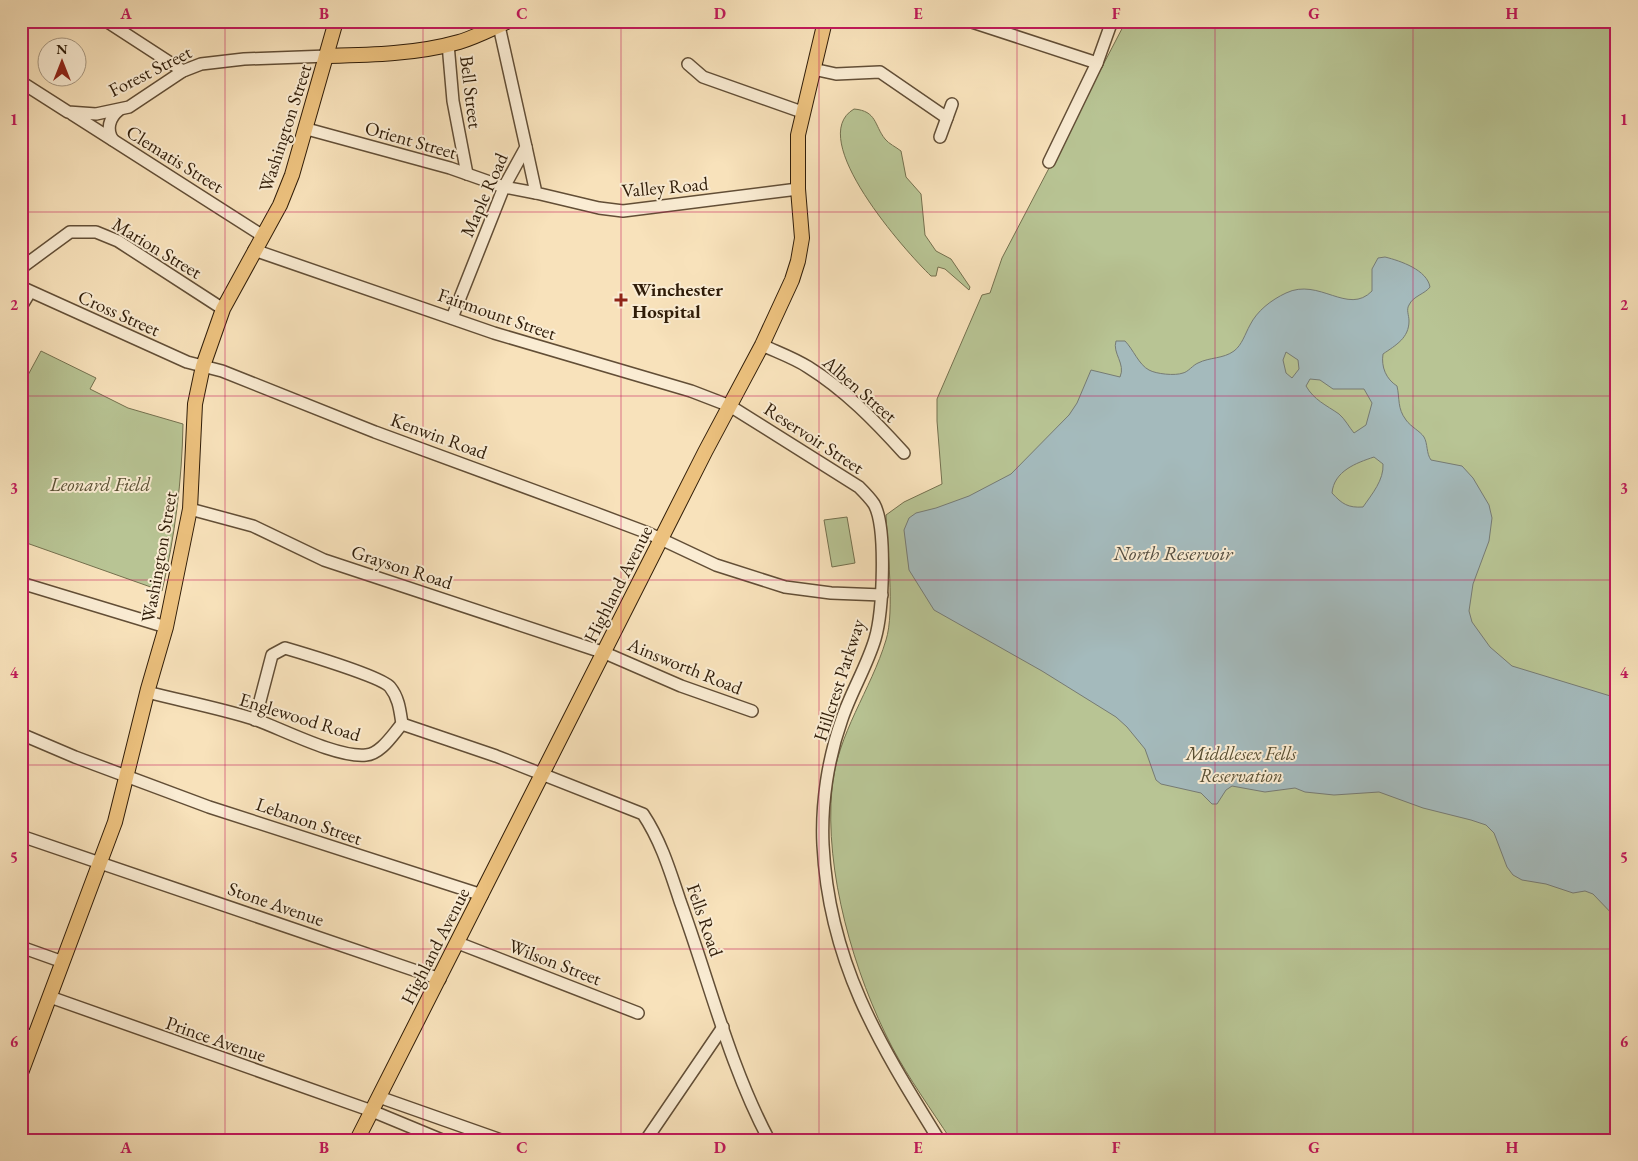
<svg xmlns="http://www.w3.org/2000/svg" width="1638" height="1161" font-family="'EB Garamond',serif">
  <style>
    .green { fill: #b8c494; stroke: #74704e }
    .water { fill: #a4babc; stroke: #767b74; fill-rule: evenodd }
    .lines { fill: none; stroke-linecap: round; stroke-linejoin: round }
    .minor-casing { stroke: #624e36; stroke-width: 14 }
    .major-casing { stroke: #301d09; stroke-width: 16 }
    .minor { stroke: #faecd3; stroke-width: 11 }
    .major { stroke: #ecc17e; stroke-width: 14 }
    .grid { fill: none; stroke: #c2185b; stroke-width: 1; stroke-opacity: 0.55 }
    .poi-dot { fill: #8f2418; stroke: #faecd3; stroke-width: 2 }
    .labels { text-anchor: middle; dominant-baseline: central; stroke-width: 4; stroke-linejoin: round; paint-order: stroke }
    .street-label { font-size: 19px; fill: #301d09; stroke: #faecd3 }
    .poi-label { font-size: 19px; font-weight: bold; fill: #301d09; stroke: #faecd3; text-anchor: start }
    .park-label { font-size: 19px; font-style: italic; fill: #594f33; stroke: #faecd3 }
    .water-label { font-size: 20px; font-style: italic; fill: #534c3f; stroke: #faecd3 }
    .neatline { fill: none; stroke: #c2185b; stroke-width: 2 }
    .grid-label { font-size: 16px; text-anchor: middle; font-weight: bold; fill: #c2185b }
  </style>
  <rect width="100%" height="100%" fill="#f8e2bb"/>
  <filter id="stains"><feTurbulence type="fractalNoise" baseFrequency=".004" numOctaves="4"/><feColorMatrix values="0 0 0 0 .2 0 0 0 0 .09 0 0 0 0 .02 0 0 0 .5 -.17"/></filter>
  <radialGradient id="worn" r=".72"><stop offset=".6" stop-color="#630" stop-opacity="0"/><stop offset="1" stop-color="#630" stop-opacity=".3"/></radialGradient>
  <g class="green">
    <path d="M1126 21H1617V1140H951C931 1109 909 1079 892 1047 854 974 824 871 832 788 837 734 871 690 886 640 895 612 887 546 886 515L904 502 942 484 937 421V399L982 295 990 293 1002 258Z"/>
    <path d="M854 109C877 111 874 125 885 139 889 144 896 147 901 151L906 177 921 194 925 235 936 251 951 259 970 287 969 290 945 269 938 267 936 276H931C906 252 804 138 854 109Z"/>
    <path d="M41 351 96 378 90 389 128 408 183 424C182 480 175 536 162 591L21 541V388Z"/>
    <polygon points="847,517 855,563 832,567 824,520"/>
  </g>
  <path class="water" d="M1385 257C1401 261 1427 270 1430 287 1425 294 1413 296 1409 305 1406 310 1409 315 1409 321 1409 338 1396 345 1383 354 1381 367 1386 379 1397 386 1400 399 1397 408 1406 420 1411 427 1420 431 1424 437 1428 444 1426 453 1431 460L1462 466 1473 478 1489 505 1492 518 1489 541 1473 584 1469 611 1472 622 1490 647 1512 666 1617 698V919L1593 894 1585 891 1573 893 1546 884 1522 880 1513 875 1507 867 1494 833 1486 825 1471 820 1423 808 1379 792 1334 795 1305 792 1295 788 1265 792 1232 786 1226 790 1217 804H1212L1201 793 1161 784 1156 780 1145 749 1127 727 1116 717 1042 671 934 610 909 570 904 530 909 518 916 513 936 508 969 496 1011 474 1069 415 1077 403 1091 370 1120 377C1126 364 1112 353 1116 341H1125C1133 349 1139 365 1149 370 1156 374 1175 376 1183 373 1188 372 1193 365 1198 363 1210 357 1223 359 1234 351 1242 345 1245 334 1250 325 1257 311 1271 300 1286 293 1319 277 1348 316 1372 291V269L1378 258ZM1286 352 1298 360 1299 369 1292 378 1286 373 1283 360ZM1310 379 1320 380 1333 389H1364L1372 403 1366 425 1354 433C1349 427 1345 419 1339 414 1326 405 1314 400 1306 386ZM1374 457 1383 464C1384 480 1372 494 1363 507 1348 508 1342 504 1332 493 1334 471 1356 463 1374 457Z"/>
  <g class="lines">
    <defs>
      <g id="minor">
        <polyline points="106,21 183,71"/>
        <polyline points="969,21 1097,63"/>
        <polyline points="448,44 453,101 467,174"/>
        <polyline points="688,64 703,77 802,112"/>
        <polyline points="813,69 836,74 880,72 947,118"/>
        <polyline points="21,82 68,112 96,114 129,107 183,71 201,64 244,59 328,56"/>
        <polyline points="72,114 263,236"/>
        <polyline points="307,129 450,168 504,187 536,193"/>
        <polyline points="940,137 952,104"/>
        <path d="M113 140C106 130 109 118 119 110"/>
        <polyline points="526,147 536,193 599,208 623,211 798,189"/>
        <polyline points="1049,162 1097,63 1112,21"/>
        <path d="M254 250 494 333 691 391 730 406 859 487C864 492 870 498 874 504 887 527 883 612 875 639 867 666 851 692 842 719 828 758 821 804 823 845 829 963 879 1043 939 1140"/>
        <polyline points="21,268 70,232 96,232 118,241 223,309"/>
        <polyline points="21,287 187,362 222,371 375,432 595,513 648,533 716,565 785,587 831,593 882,595"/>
        <polyline points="21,307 30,292"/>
        <polyline points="452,318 504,187 526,147 499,26"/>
        <path d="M762 345C777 352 794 358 808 367 845 390 875 421 904 453"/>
        <polyline points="190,509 253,526 324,560 605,653 681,686 752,711"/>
        <polyline points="21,583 166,627"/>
        <path d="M147 692C182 701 219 708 254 719 282 729 337 758 366 755 381 754 393 734 402 724L496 756 643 814C661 841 670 871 680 901 709 980 729 1065 769 1140"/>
        <path d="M255 720 272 655 285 648C302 653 382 677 390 687 399 698 400 711 402 724"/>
        <polyline points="21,734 75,757 209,807 482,895"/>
        <polyline points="21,836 440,979"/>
        <polyline points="458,943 638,1013"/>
        <polyline points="21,947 63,962"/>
        <polyline points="50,997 372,1111 442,1140"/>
        <polyline points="21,1033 35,1038"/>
        <polyline points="379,1097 501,1140"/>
        <polyline points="646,1140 723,1027"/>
      </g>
      <g id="major">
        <path d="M328 56C371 55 417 54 459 42 476 37 493 28 509 21"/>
        <polyline points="21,1073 115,822 148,689 166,627 190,509 195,404 203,366 223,309 280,205 292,175 336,21"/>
        <polyline points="357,1140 705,452 762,345 792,280 798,261 802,238 798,189 798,135 825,21"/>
      </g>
    </defs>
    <use href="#minor" class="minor-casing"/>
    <use href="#major" class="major-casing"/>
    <use href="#minor" class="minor"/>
    <use href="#major" class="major"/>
  </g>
  <path class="grid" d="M225 21V1140M423 21V1140M621 21V1140M819 21V1140M1017 21V1140M1215 21V1140M1413 21V1140M21 212H1617M21 396H1617M21 580H1617M21 765H1617M21 949H1617"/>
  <path class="poi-dot" d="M618.5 292.5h5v5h5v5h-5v5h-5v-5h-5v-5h5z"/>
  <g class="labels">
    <g class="street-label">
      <text transform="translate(150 71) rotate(-27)">Forest Street</text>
      <text transform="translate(471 92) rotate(83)">Bell Street</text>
      <text transform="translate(285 128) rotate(-72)">Washington Street</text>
      <text transform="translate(411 140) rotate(16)">Orient Street</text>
      <text transform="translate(175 159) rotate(32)">Clematis Street</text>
      <text transform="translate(665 187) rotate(-5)">Valley Road</text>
      <text transform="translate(484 195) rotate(-66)">Maple Road</text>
      <text transform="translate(157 248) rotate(31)">Marion Street</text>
      <text transform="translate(119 313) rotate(24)">Cross Street</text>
      <text transform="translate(497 314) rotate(19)">Fairmount Street</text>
      <text transform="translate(860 389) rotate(41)">Alben Street</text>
      <text transform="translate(439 436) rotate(20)">Kenwin Road</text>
      <text transform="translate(814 438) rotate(33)">Reservoir Street</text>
      <text transform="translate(159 557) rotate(-80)">Washington Street</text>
      <text transform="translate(402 567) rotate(18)">Grayson Road</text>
      <text transform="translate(618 584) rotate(-63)">Highland Avenue</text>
      <text transform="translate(685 666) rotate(22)">Ainsworth Road</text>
      <text transform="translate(839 680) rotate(-72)">Hillcrest Parkway</text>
      <text transform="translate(300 717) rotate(17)">Englewood Road</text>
      <text transform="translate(309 821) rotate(19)">Lebanon Street</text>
      <text transform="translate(276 904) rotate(19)">Stone Avenue</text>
      <text transform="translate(705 920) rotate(71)">Fells Road</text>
      <text transform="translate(435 946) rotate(-63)">Highland Avenue</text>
      <text transform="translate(555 962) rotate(21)">Wilson Street</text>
      <text transform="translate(216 1039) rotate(19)">Prince Avenue</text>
    </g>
    <g class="poi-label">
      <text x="632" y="289">Winchester<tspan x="632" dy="22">Hospital</tspan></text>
    </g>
    <g class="park-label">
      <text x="100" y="484">Leonard Field</text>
      <text x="1241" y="753">Middlesex Fells<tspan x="1241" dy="22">Reservation</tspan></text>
    </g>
    <g class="water-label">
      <text x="1173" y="553">North Reservoir</text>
    </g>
  </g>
  <rect width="1638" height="1161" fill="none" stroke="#f8e2bb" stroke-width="55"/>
  <g transform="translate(62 62)"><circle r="24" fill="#faecd3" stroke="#a99982"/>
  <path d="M0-4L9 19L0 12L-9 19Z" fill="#8f2418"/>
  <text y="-8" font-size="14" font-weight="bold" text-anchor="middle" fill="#301d09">N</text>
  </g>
  <rect x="28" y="28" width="1582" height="1106" class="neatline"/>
  <g class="grid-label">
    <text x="126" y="19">A</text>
    <text x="324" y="19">B</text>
    <text x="522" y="19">C</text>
    <text x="720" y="19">D</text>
    <text x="918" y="19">E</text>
    <text x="1116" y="19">F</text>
    <text x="1314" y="19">G</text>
    <text x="1512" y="19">H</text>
    <text x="14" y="125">1</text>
    <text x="1624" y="125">1</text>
    <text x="14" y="310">2</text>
    <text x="1624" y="310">2</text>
    <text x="14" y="494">3</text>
    <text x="1624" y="494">3</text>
    <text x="14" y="678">4</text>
    <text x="1624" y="678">4</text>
    <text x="14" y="863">5</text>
    <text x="1624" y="863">5</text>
    <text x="14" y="1047">6</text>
    <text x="1624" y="1047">6</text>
    <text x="126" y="1153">A</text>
    <text x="324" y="1153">B</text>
    <text x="522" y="1153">C</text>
    <text x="720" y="1153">D</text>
    <text x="918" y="1153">E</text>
    <text x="1116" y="1153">F</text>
    <text x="1314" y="1153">G</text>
    <text x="1512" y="1153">H</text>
  </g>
  <rect width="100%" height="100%" filter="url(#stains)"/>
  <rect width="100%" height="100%" fill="url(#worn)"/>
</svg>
